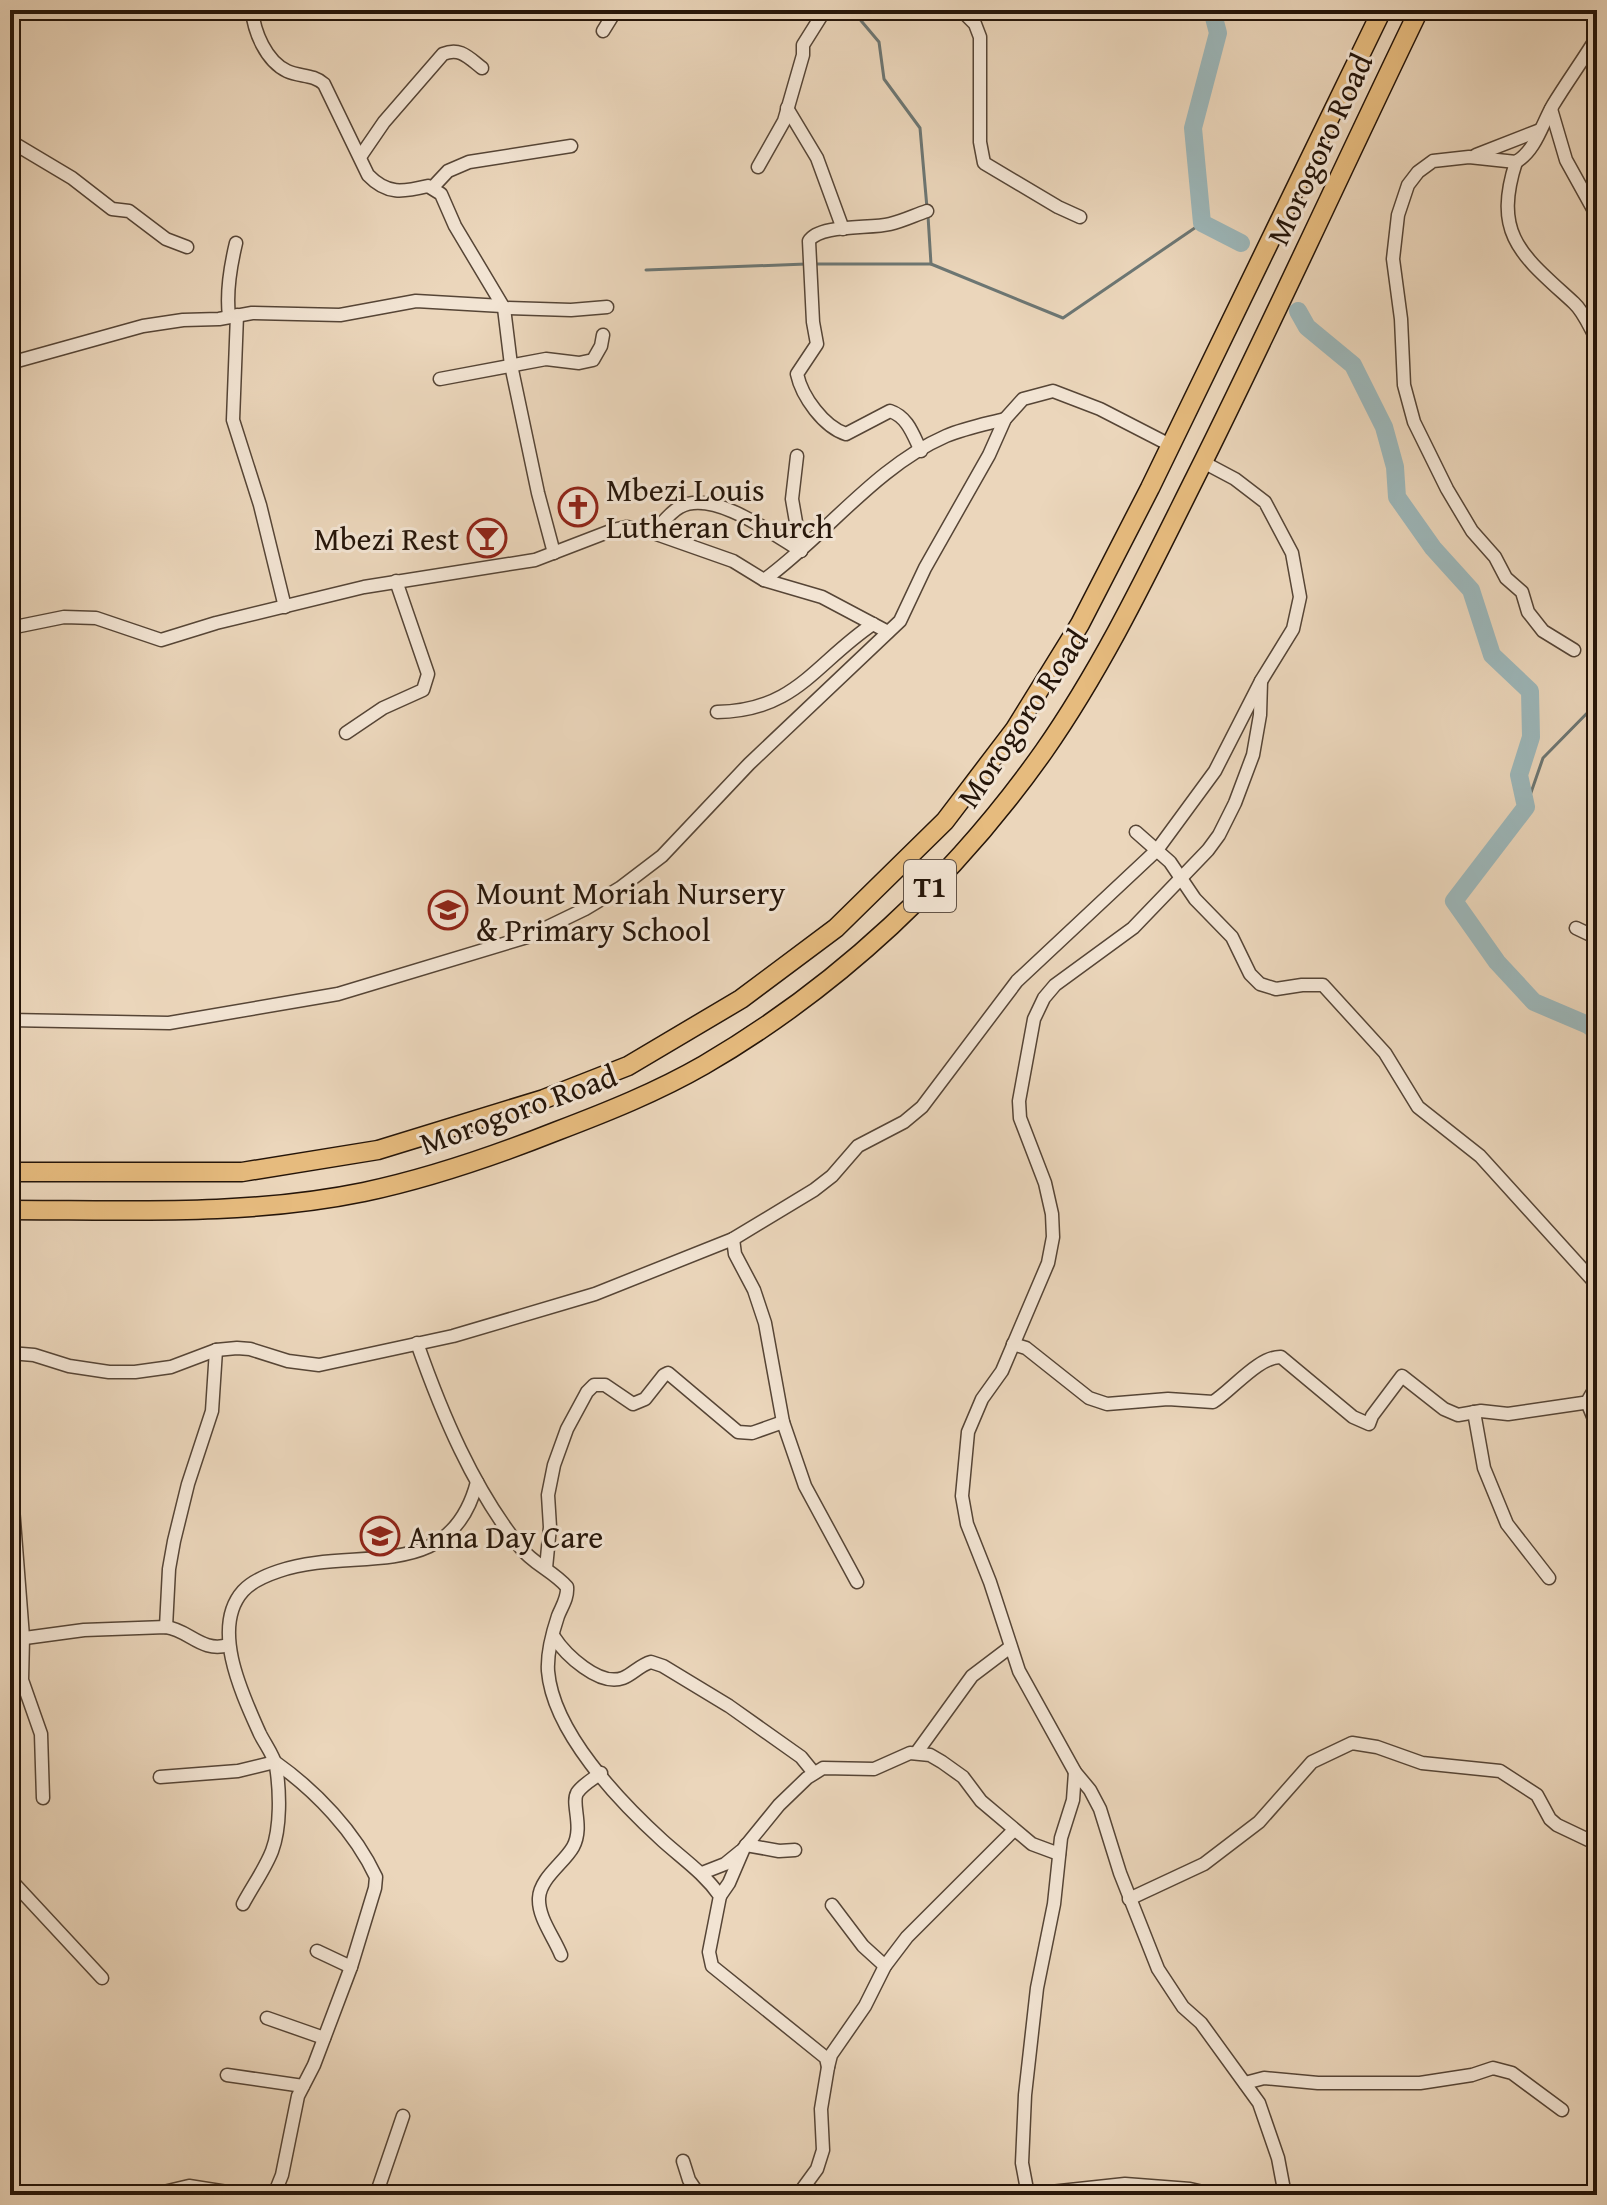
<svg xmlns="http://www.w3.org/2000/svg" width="1607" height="2205" font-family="'Gentium Book Plus',serif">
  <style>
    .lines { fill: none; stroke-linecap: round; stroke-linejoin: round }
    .stream { stroke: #6c7673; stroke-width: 3 }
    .river { stroke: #9cb7ba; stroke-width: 18 }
    .minor-casing { stroke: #564536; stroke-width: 15 }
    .highway-casing { stroke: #251509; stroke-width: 21 }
    .minor { stroke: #f2e4d3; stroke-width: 12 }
    .highway { stroke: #e6bb7e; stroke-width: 18 }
    .labels { text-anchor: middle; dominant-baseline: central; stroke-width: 6; stroke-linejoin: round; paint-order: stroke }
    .shield { fill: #f2e4d3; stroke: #625346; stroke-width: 2 }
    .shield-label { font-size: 30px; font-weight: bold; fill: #251509 }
    .street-label { font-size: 32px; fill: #251509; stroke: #f2e4d3 }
    .poi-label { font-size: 32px; fill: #251509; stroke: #f2e4d3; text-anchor: start }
  </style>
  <rect width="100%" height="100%" fill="#ebd6bb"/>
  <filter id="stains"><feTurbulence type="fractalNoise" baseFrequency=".0025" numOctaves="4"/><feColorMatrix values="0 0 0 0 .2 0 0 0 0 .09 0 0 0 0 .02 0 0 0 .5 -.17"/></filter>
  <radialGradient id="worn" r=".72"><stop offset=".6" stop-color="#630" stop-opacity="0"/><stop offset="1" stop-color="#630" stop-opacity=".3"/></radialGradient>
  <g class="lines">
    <g class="stream">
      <polyline points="852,10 879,42 884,79 920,128 927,208"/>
      <polyline points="928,216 931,264"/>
      <polyline points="814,264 931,264 1063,318 1202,223"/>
      <polyline points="646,270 806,264"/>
      <polyline points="1526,807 1543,758 1597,703"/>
    </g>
    <g class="river">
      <polyline points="1212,10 1218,33 1193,128 1202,223 1241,243"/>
      <polyline points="1298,311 1307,327 1353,365 1384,427 1395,467 1397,497 1433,548 1471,590 1492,655 1530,691 1531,737 1519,775 1526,807 1454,901 1497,962 1534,1002 1588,1025 1597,1032"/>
    </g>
    <defs>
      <g id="minor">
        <path d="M252 10C254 32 266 61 287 71 300 77 313 74 324 84L368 175C387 195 403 192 428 186L441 194 455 226 504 308 511 365 538 493 554 553"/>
        <polyline points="961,10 975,24 980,37 980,142 984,163 1058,207 1080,217"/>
        <polyline points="603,31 616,10"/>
        <polyline points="787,108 817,158 843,229"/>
        <polyline points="1551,109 1566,160 1597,216"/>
        <polyline points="10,141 72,178 112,209 129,211 166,239 187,247"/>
        <polyline points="1476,155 1540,130"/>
        <path d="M360 157 384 122 443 54C460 47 468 57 482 68"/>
        <path d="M1516 162C1492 236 1523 256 1574 303 1584 312 1590 328 1597 340"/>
        <polyline points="758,167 784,121 803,55 803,45 825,10"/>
        <polyline points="433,187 448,171 469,162 571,146"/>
        <polyline points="504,308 571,310 607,307"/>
        <polyline points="237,315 233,420 260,505 285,607"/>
        <path d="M229 316C226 292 230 268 236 243"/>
        <polyline points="10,363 143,326 183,320 219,319 252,313 340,315 416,301 502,306"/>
        <polyline points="440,379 546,359 579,363 593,360 601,346 603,335"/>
        <path d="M921 451C913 435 908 417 890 411L846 434C824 427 802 397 797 374L817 344 813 322 809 241C819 224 870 229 890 224 903 221 915 215 927 211"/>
        <polyline points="797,456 792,499 801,551"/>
        <path d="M653 533C661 525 670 512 680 507 713 489 773 534 801 551"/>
        <path d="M764 580C826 535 875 467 946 436 965 428 986 424 1005 419"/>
        <polyline points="10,628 64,617 96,618 161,640 216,623 364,587 535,560 613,530 626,527 645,530 733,561 764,580 822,597 888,632"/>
        <path d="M1574 650 1543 631 1528 612 1522 592 1506 578 1495 557 1472 531 1447 489 1414 422 1404 385 1401 319 1393 259 1398 215 1408 185 1418 172 1433 161 1469 157 1516 162C1536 150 1542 124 1553 105 1567 82 1583 60 1597 37"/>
        <polyline points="1261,681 1260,715 1253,755 1235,803 1219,835 1208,850 1133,928 1055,985 1044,998 1034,1019 1019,1101 1020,1118 1045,1183 1052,1214 1053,1237 1048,1263 1002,1371 982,1399 968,1432 962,1496 967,1524 990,1582 1019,1671 1075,1772 1090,1790 1100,1809 1120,1873 1158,1969 1183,2007 1201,2023 1259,2103 1278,2158 1285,2195"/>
        <path d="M717 712C796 711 815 663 873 624"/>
        <polyline points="346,733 383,708 423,690 428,674 396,581"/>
        <polyline points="1136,832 1170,862 1195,899 1232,937 1250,974 1260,984 1276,989 1302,985 1323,985 1385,1053 1418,1107 1480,1156 1597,1285"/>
        <polyline points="1576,928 1597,938"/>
        <polyline points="10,1020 169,1023 338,994 527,937 585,909 620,888 662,856 749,764 900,621 925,568 989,455 1005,419 1023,399 1053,391 1100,409 1170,445"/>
        <polyline points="733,1239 735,1254 754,1290 765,1323 783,1422 805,1486 857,1582"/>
        <path d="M417 1343C442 1414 473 1488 520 1547 533 1564 553 1571 567 1587 568 1598 562 1606 558 1616 553 1631 547 1655 548 1671 553 1732 619 1801 663 1841 683 1859 704 1873 720 1896L709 1952 712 1966 826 2058 828 2067 821 2109 823 2150 817 2169 798 2195"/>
        <path d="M1013 1344 1026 1348 1089 1398 1107 1404 1168 1399 1213 1402C1232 1390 1259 1356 1281 1357L1353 1417 1369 1424 1372 1416 1402 1376 1444 1409 1458 1415 1481 1411 1508 1414 1583 1403 1587 1402 1597 1385"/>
        <polyline points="10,1353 34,1355 69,1366 109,1372 135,1372 171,1367 216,1350 237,1348 250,1349 288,1361 319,1365 453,1336 595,1294 733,1239 814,1190 832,1176 858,1146 904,1122 922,1107 1017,981 1157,850 1215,771 1261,681 1293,629 1300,597 1292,553 1265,502 1235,479 1203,462"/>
        <polyline points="1587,1402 1597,1426"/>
        <polyline points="1474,1412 1484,1468 1507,1524 1549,1578"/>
        <polyline points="10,1469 23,1637 22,1680 41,1734 43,1798"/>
        <polyline points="546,1568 550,1527 548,1495 554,1465 567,1429 587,1392 594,1385 605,1385 633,1404 645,1399 664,1375 668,1373 738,1432 752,1433 783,1422"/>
        <polyline points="166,1627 169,1569 174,1541 188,1484 212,1411 216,1350"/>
        <path d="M554 1637C565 1654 599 1687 623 1678 633 1674 640 1665 651 1662L663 1666 729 1706 801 1757 814 1773"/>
        <path d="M10 1640 84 1630 166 1627C189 1630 202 1653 228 1645"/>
        <polyline points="917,1752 972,1676 1009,1648"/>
        <path d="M160 1777 238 1771 275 1762C316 1791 355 1832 376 1877L375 1888 351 1967 314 2065 298 2096 282 2175 274 2195"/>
        <polyline points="746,1845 779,1851 795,1850"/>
        <polyline points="702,1873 725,1864 741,1851"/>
        <polyline points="10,1879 102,1978"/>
        <polyline points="720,1896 729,1883 744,1848 779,1805 807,1778 823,1768 874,1769 910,1753 930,1755 942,1762 963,1777 981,1801 1032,1844 1059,1854"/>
        <polyline points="1129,1899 1204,1864 1259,1822 1312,1762 1352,1743 1377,1747 1422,1763 1500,1771 1537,1795 1550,1819 1557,1825 1597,1844"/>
        <path d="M243 1904C252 1887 265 1869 272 1851 281 1827 280 1791 276 1766 274 1756 265 1744 260 1734 243 1696 210 1628 243 1591 252 1581 267 1575 279 1571 356 1545 450 1586 477 1482"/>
        <polyline points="832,1905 863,1946 885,1966"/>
        <polyline points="317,1951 351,1967"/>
        <path d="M561 1955C554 1937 538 1918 539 1898 540 1878 564 1863 573 1847 584 1827 571 1804 577 1793 582 1785 593 1779 601 1773"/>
        <polyline points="267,2018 324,2038"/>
        <polyline points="828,2067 831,2055 865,2006 885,1966 907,1937 1014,1830"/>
        <polyline points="227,2075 303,2086"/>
        <polyline points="1245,2083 1264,2078 1318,2083 1420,2083 1472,2075 1493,2068 1512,2073 1562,2110"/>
        <polyline points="683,2161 689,2180 699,2195"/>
        <polyline points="151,2195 189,2186 246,2195"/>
        <polyline points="361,2195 362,2195"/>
        <polyline points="376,2195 403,2116"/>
        <polyline points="1023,2195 1125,2184 1190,2189 1216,2195"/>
        <polyline points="1028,2195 1022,2163 1025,2095 1037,1988 1054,1904 1061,1838 1073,1800 1075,1772"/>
      </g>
      <g id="highway">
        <polyline points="10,1172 242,1172 378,1150 544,1099 628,1066 741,999 836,928 945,821 1015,729 1080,624 1150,488 1382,10"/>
        <path d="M10 1210C127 1210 248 1216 364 1192 430 1178 494 1156 557 1131 607 1112 657 1092 704 1065 838 987 955 877 1044 751 1104 665 1149 570 1196 476 1273 322 1344 165 1419 10"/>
      </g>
    </defs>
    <use href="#minor" class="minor-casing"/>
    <use href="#highway" class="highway-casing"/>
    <use href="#minor" class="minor"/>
    <use href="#highway" class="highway"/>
  </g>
  <defs>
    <symbol id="church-ring" viewBox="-11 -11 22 22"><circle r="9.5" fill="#f2e4d3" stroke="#8f2418" stroke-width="1.5"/><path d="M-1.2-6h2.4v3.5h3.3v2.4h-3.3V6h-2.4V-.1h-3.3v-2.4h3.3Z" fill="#8f2418"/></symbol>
    <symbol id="bar-ring" viewBox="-11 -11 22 22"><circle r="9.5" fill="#f2e4d3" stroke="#8f2418" stroke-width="1.5"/><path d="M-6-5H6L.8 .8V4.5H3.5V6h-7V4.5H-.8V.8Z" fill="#8f2418"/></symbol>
    <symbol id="school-ring" viewBox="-11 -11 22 22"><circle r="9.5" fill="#f2e4d3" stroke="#8f2418" stroke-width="1.5"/><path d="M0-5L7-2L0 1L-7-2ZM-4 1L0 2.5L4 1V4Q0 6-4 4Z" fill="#8f2418"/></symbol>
  </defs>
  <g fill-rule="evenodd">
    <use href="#church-ring" x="556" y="485" width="44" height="44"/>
    <use href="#bar-ring" x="465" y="516" width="44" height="44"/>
    <use href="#school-ring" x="426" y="888" width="44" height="44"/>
    <use href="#school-ring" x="358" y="1514" width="44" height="44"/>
  </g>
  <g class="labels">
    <rect class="shield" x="904" y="860" width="52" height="52" rx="6"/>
    <g class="shield-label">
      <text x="930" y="886">T1</text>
    </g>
    <g class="street-label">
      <text transform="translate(1319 149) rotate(-65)">Morogoro Road</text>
      <text transform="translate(1022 718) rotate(-56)">Morogoro Road</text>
      <text transform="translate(518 1109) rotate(-20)">Morogoro Road</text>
    </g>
    <g class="poi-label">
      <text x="606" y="489">Mbezi Louis<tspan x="606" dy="37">Lutheran Church</tspan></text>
      <text x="459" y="538" text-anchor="end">Mbezi Rest</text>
      <text x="476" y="892">Mount Moriah Nursery<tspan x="476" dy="37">&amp; Primary School</tspan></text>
      <text x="408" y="1536">Anna Day Care</text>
    </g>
  </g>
  <rect width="1607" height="2205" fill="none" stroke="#ebd6bb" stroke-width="40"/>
  <rect x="12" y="12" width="1583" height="2181" fill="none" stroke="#251509" stroke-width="4"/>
  <rect x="20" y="20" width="1567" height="2165" fill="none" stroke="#251509" stroke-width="2"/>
  <rect width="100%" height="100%" filter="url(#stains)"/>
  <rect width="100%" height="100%" fill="url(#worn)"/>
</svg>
